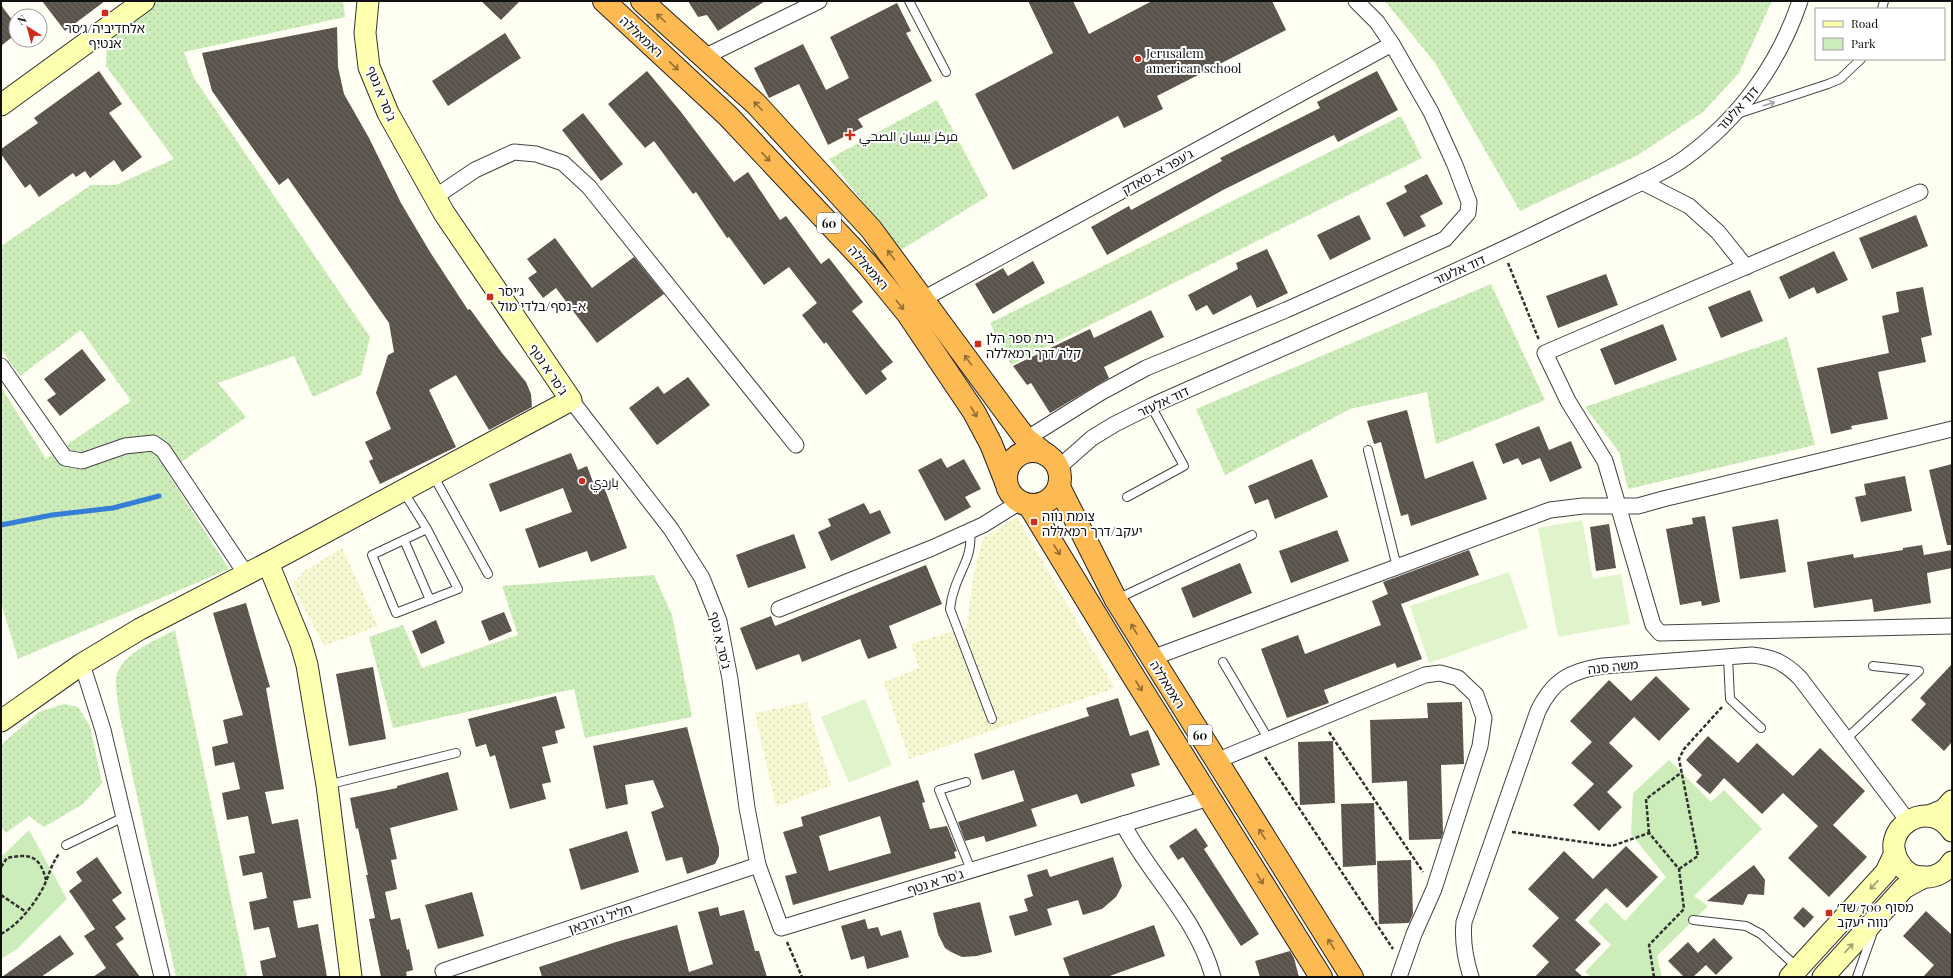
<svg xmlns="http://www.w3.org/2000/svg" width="1953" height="978" font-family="'Playfair Display',Cairo,'Noto Sans Hebrew',serif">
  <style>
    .farmland { fill: url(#farmland-dots) }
    .grass { fill: url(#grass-dots) }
    .park { fill: #ccedb9 }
    .pitch { fill: #e0f4cb }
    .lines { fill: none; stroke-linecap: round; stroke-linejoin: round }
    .stream { stroke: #357ed7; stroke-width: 5 }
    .building { fill: url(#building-back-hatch); fill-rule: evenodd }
    .lane-casing { stroke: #434343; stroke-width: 10 }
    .street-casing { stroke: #434343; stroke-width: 17 }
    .secondary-casing { stroke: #323232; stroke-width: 23 }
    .highway-casing { stroke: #212121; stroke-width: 24 }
    .path { stroke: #323232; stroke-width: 2.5; stroke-dasharray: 4 2; stroke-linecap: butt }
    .lane { stroke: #fff; stroke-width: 8 }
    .street { stroke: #fff; stroke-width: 15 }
    .secondary { stroke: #fcffae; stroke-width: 21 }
    .highway { stroke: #feba52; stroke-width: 22 }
    .oneway { stroke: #936e34 }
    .oneway2 { stroke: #9f9f9f }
    .oneway3 { stroke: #9e9f6f }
    .poi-dot { fill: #cc2e1c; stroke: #fff; stroke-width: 1.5 }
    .labels { text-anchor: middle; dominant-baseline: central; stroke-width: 4; stroke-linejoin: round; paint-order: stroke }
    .shield { fill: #fff; stroke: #585858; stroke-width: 1 }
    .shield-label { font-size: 12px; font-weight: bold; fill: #101010 }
    .poi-label { font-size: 13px; fill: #101010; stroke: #fff; text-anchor: start }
    .street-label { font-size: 13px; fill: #101010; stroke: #fff }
  </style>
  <defs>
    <pattern id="farmland-dots" width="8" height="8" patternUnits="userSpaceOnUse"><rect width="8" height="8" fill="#f5f8d0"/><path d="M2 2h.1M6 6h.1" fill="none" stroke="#d1d4b2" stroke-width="1.8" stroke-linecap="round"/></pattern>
    <pattern id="grass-dots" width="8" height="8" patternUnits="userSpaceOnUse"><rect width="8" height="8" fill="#ccedb9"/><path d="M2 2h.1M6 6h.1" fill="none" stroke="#aeca9e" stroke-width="1.8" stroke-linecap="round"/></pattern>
    <pattern id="building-back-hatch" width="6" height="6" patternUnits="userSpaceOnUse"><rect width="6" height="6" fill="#5a534b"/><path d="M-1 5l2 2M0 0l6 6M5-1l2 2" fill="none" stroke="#6d6761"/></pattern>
  </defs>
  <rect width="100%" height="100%" fill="#fffef3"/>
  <g class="farmland">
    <polygon points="1017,517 1115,688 909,759 884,682 919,668 911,644 967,627 973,577 983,538"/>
    <polygon points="342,548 378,626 324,646 292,585 304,571"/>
    <polygon points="807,702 831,785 776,807 755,713"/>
  </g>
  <g class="grass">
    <polygon points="157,1 343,1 345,17 184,52 194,78 370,337 361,375 313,397 294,356 218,383 246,417 167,472 229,569 18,659 1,603 1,387 46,459 131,401 81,330 20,376 1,349 1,246 91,185 116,185 174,159 106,66 107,40"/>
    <polygon points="1385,1 1772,1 1739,73 1703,112 1638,155 1520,211 1435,63"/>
    <polygon points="937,100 988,196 901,250 829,159"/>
    <polygon points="1401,116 1422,158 1011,365 990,323"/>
    <polygon points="1491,284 1545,400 1436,444 1427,392 1350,409 1225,475 1196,409"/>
    <polygon points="1787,337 1815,445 1628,489 1619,452 1585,407"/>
    <polygon points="654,575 672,615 692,717 585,738 574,689 393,728 369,637 403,625 422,668 518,635 502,586"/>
    <path d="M175 630 247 977H176L120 717C119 708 115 684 116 677 122 653 156 640 175 630Z"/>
    <polygon points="64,704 78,707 90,726 102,783 83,804 44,827 29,816 6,833 1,827 1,745 39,712"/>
  </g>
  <g class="park">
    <polygon points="1669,760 1711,802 1724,790 1762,829 1694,896 1708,906 1657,956 1662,977 1592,977 1585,972 1611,945 1588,922 1606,902 1625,921 1666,877 1631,834 1633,793"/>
    <polygon points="29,830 67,899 17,949 1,959 1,857"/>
  </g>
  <g class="pitch">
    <polygon points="1582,520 1593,579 1621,574 1630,624 1558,637 1538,528"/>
    <polygon points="1509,572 1528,628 1429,663 1410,606"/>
    <polygon points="865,699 892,765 849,783 821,717"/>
  </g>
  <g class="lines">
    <polyline class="stream" points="1,525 52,515 113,508 159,496"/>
  </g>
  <g class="building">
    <polygon points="42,1 105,1 65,31"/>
    <polygon points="481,1 520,1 501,20"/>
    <polygon points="688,1 765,1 718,31 707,15 698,17"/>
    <polygon points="1028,1 1073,1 1089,34 1152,1 1272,1 1286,30 1157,96 1163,109 1124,128 1118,116 1013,170 975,94 1053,53"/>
    <polygon points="897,3 911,31 906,33 932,81 858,119 863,127 828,145 799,84 769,98 754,68 803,44 826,90 849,78 830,37"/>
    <polygon points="1,5 16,25 16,34 1,46"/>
    <polygon points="337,27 338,67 344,94 369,138 401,203 430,252 468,310 470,309 502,353 526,382 531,394 532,407 489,430 456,375 429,390 456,447 380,484 369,461 373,459 365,442 391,429 376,393 388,355 394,352 389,323 288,178 279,185 212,91 202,53"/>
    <polygon points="505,33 521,58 448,106 432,81"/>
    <polygon points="99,71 122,104 109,113 142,157 122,172 114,160 90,178 85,171 76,177 73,173 39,197 30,184 25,188 1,154 1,149 38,123 34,118"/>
    <polygon points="647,71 681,112 734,182 748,172 780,220 786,216 821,264 829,258 863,302 852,311 893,362 881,371 887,379 866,395 826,342 824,344 802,315 817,303 789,267 764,285 729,237 727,238 696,192 693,194 654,141 645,148 608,104"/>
    <polygon points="1377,71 1398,110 1338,142 1334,135 1223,190 1107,255 1091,227 1129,206 1131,210 1222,161 1220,158 1320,108 1317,102"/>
    <polygon points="583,113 623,164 601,181 562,130"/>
    <polygon points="1427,174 1443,204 1420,216 1426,226 1404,237 1386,203 1407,192 1404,186"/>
    <polygon points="1359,215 1371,239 1330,260 1317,235"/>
    <polygon points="1916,215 1928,246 1872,269 1859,238"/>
    <polygon points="555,238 592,288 634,257 664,294 597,343 556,288 543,298 528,278 537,272 527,259"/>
    <polygon points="1267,249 1288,293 1257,308 1251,295 1213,315 1207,305 1196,311 1188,295 1238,269 1236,263"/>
    <polygon points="1834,251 1848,280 1817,294 1814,287 1789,299 1779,277"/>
    <polygon points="1033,261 1045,283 993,314 975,284 1003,268 1008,276"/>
    <polygon points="1606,274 1618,305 1558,328 1546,296"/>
    <polygon points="1923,287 1932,335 1921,338 1926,362 1878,372 1888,419 1851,426 1852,429 1831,434 1817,368 1889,353 1882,316 1899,312 1896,292"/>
    <polygon points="1750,290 1763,321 1721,338 1708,307"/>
    <polygon points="1151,310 1164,337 1104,367 1109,378 1050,413 1031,383 1027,385 1013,366 1090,329 1094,338"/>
    <polygon points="1663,324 1677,360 1615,385 1600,349"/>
    <polygon points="82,349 106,380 60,416 47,400 56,394 44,379"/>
    <polygon points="688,377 710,405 657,445 629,408 658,386 664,394"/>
    <polygon points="1407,410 1425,479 1473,461 1487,499 1411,526 1408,514 1401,516 1381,442 1374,444 1367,421"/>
    <polygon points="1539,426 1549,450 1571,441 1582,468 1550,482 1540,458 1522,465 1518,458 1503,464 1495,444"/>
    <polygon points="571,453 578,470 587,466 593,482 601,479 627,548 591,562 587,551 539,568 525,529 572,512 563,488 500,512 489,484"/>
    <polygon points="941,458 947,468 964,459 981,489 965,497 971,507 945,521 918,470"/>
    <polygon points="1312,459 1328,497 1275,519 1268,499 1255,504 1248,486"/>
    <polygon points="1952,464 1952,545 1947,545 1929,470"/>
    <polygon points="1905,476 1912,511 1861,522 1855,497 1866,495 1864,484"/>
    <polygon points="864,503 870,514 880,510 891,533 831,561 818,532 831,526 828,519"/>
    <polygon points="1705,516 1720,602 1702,606 1701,601 1680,605 1666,529 1693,524 1692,518"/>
    <polygon points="1778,519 1786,572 1740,579 1732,527"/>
    <polygon points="1609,524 1616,568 1596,571 1590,527"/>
    <polygon points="1337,530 1349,561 1291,583 1279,551"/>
    <polygon points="794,534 806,568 748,588 736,555"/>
    <polygon points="1922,545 1924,555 1952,550 1952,568 1927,573 1931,603 1874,612 1872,599 1814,608 1807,562 1853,554 1854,558 1903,550 1903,548"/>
    <polygon points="1469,550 1479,575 1401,604 1422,659 1397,668 1395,663 1324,690 1329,703 1287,718 1261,649 1298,635 1305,654 1381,625 1372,601 1388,594 1383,582"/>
    <polygon points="1240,563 1252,593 1193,618 1181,588"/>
    <polygon points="926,565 942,604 889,626 897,648 868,659 860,639 802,662 799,654 756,670 740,628 771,616 775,626"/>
    <polygon points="246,603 270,687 266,688 284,789 265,792 272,824 298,819 311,898 293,901 298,928 318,924 327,977 263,977 260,961 276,957 269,927 254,930 249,902 267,898 262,872 243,876 239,856 255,853 248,816 227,820 222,793 240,789 234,762 215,766 212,747 228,743 223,720 243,715 213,613"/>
    <polygon points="504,612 512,631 489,641 481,621"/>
    <polygon points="436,620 445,643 421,654 412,631"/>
    <polygon points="1952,664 1952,742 1944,751 1911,720 1926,704 1920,698"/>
    <polygon points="373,667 386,739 349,746 336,674"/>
    <polygon points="1656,676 1690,709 1659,741 1634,717 1609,743 1633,766 1607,792 1622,807 1599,831 1573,805 1594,784 1571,763 1592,742 1570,721 1609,680 1631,701"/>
    <polygon points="556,696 565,728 555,731 558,743 542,747 551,782 542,784 546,799 510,809 495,755 490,757 486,744 476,747 468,719"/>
    <polygon points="1118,698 1130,736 1148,730 1160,765 1131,774 1135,786 1081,804 1077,794 1031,809 1037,826 986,842 984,836 965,841 958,822 1024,801 1014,770 982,780 974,754 1089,716 1086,708"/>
    <polygon points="1462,702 1464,764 1441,765 1443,833 1441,839 1409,840 1407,781 1372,783 1370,720 1428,718 1427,703"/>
    <polygon points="687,727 719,848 719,856 715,864 687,874 682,857 666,861 651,812 664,807 653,780 625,785 628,804 606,809 593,746"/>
    <polygon points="1708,736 1738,763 1757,743 1793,776 1820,748 1865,791 1833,825 1867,857 1829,897 1788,858 1818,826 1783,793 1762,814 1724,778 1710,794 1696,782 1702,775 1686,760"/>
    <polygon points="1333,741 1335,803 1300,805 1298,742"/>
    <polygon points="448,772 458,810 390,828 397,859 391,860 397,889 385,892 391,920 400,918 407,950 409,949 413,970 406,972 407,977 381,977 369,919 375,918 366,875 368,875 358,828 356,829 350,798 397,788 397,786"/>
    <path d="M918 780 925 802 922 803 930 829 947 826 957 851 954 852 956 858 793 905 785 876 797 873 783 832 803 826 801 817ZM880 816 891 853 829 871 819 836Z"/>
    <polygon points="1374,803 1376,865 1343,867 1341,804"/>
    <polygon points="1196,828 1208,846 1204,849 1259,934 1241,946 1183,857 1178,860 1169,846"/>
    <polygon points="627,831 639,872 581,890 569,849"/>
    <polygon points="1626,846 1658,877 1627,908 1606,888 1575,920 1601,944 1575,970 1583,977 1535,977 1549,962 1532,946 1559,918 1528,889 1564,851 1593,879"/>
    <polygon points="97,857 122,893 112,900 126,919 115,927 124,939 116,944 140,977 93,977 106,968 84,936 95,929 69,891 82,881 76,872"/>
    <polygon points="1113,857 1122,886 1116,897 1102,909 1083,915 1078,900 1047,909 1052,925 1015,936 1009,916 1028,911 1024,899 1033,896 1027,875 1047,869 1050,877"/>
    <polygon points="1411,860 1413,914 1409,923 1379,924 1377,861"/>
    <polygon points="1754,865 1765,880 1764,895 1748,894 1743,905 1707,901"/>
    <polygon points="472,892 484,936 438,949 425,905"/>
    <polygon points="980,902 992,952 977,956 962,957 951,952 945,948 938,934 933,913"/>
    <polygon points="718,907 720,916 744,910 755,951 759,951 767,977 542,977 539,967 616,942 677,925 689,972 713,964 698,912"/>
    <polygon points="1803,907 1814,917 1804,928 1793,918"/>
    <polygon points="1926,911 1952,935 1952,977 1923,977 1934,965 1903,936"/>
    <polygon points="865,919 868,929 878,927 881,936 901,930 909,957 867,969 864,956 851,960 841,926"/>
    <polygon points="1154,925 1165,956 1107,977 1070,977 1063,958"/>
    <polygon points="60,935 74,954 41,977 2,977"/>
    <polygon points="1714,938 1733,958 1716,975 1706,965 1693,977 1684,977 1668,961 1688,942 1698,953"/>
    <polygon points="1290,951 1294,958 1299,977 1260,977 1255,961"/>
  </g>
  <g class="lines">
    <defs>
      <g id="lane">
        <polyline points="909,1 946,72"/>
        <polyline points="1882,9 1884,1"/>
        <polyline points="1737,114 1828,84 1840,79 1861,59"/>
        <polyline points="1368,450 1397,567"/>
        <polyline points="433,475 488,574"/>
        <polyline points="403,491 427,529 458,589 396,613 372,555 427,529"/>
        <polyline points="1127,497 1184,466 1151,406"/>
        <path d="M970 531C973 558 959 570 953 594 951 599 951 604 950 609L992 719"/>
        <polyline points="404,540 430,600"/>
        <polyline points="1117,599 1252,535"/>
        <polyline points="1728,657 1730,699 1761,728"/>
        <polyline points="1223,662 1269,740"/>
        <polyline points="1846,739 1919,671 1873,666"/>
        <polyline points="966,782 939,790 971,870"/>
        <polyline points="327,785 456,753"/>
        <polyline points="66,845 124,817"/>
        <polyline points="1693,920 1746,926 1761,934 1798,968"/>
        <polyline points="1857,977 1873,932"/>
      </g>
      <g id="street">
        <polyline points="704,57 819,1"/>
        <polyline points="1642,182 1689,206 1718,232 1746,267"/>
        <polyline points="1920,192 1545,353 1568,401 1605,461 1653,625 1660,633 1952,626"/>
        <polyline points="435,197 475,170 514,152 536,154 563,163 589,187 796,445"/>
        <polyline points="923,299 1392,44"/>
        <polyline points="1,366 65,458 82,461 125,446 153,443 163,450 246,574"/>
        <polyline points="571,400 671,529 702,578 719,621 730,679 747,808 758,865 781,928 1209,798"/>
        <polyline points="1026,439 1100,393 1146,368 1286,310 1445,239 1468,213 1469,202 1455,165 1431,112 1392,44 1377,22 1356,1"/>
        <path d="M1058 468 1092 438 1115 424 1151 406C1281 348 1413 293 1541 231 1568 218 1595 205 1622 192 1644 181 1666 172 1685 158 1739 119 1779 64 1800 1"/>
        <polyline points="779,609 932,548 983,525 1020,502"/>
        <polyline points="1152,658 1550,510 1583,506 1638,506 1663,499 1952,429"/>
        <polyline points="82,664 103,730 162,977"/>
        <polyline points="1216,761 1425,675 1440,673 1458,678 1476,695 1484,718 1480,746 1434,889 1414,934 1399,977"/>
        <path d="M1123 824C1150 876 1197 918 1213 977"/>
        <polyline points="443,971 758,865"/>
        <path d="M1471 977C1465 958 1462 941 1464 922L1538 711C1553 680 1570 671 1603 666L1752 655C1773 657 1785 663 1800 678L1908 821"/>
      </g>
      <g id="secondary">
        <polyline points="1,105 144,1"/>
        <polyline points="268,563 301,644 307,665 327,785 351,977"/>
        <polyline points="1,721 82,664 140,629 268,563 571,400 444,213 388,113 369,67 365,33 368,1"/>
        <polyline points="1929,816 1944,810 1952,801"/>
        <path d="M1952 831C1928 795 1876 831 1900 864 1905 872 1914 877 1923 877 1935 878 1946 872 1952 862"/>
        <polyline points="1790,977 1886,872 1895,853"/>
        <polyline points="1823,977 1904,888 1924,877"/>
      </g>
      <g id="highway">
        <polyline points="604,1 728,116 867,264 908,314 974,412 991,444 1006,482"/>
        <polyline points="642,1 756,104 871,229 1008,415 1026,439 1045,454"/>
        <circle cx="1033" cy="478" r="27"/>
        <polyline points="1059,487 1116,600 1352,977"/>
        <polyline points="1029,505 1127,666 1321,977"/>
      </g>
    </defs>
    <use href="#lane" class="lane-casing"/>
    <use href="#street" class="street-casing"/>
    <use href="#secondary" class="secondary-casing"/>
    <use href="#highway" class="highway-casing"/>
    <g class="path">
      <polyline points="1508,263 1539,340"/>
      <polyline points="1329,732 1423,872"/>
      <polyline points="1265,757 1393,949"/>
      <polyline points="1512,832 1612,846 1649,833 1679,869 1684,909 1649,945 1654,977"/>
      <polyline points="1649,833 1646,799 1682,772"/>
      <path d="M1 867 7 858C30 853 40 856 46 880"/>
      <polyline points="1679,869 1698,856 1679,759 1684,749 1722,707"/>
      <polyline points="1,895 26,912"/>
      <path d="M1 934C19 924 33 906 43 888 49 876 51 864 59 854"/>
      <polyline points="787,942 802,977"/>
    </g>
    <use href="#lane" class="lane"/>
    <use href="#street" class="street"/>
    <use href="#secondary" class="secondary"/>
    <use href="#highway" class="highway"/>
  </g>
  <defs><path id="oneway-shaft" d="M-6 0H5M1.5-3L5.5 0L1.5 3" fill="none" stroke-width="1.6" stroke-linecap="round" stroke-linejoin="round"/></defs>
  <g class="oneway">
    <use href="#oneway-shaft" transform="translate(661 18) rotate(-138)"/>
    <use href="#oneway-shaft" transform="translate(674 66) rotate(43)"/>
    <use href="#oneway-shaft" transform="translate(758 106) rotate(-134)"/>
    <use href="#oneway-shaft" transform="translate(766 157) rotate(47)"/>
    <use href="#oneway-shaft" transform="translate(891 255) rotate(-127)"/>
    <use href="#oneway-shaft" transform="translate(900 305) rotate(51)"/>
    <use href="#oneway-shaft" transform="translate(968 360) rotate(-126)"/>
    <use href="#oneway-shaft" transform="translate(974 412) rotate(59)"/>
    <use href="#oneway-shaft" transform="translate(1057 550) rotate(58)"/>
    <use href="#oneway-shaft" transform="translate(1134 629) rotate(-121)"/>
    <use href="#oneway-shaft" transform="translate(1139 686) rotate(58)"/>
    <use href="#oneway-shaft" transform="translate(1262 834) rotate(-122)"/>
    <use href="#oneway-shaft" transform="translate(1260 879) rotate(58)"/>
    <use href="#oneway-shaft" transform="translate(1331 944) rotate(-122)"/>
  </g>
  <use class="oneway2" href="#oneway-shaft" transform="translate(1769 104) rotate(-18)"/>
  <g class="oneway3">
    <use href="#oneway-shaft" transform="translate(1874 885) rotate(133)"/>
    <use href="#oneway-shaft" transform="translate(1849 948) rotate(-47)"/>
  </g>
  <g class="poi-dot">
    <rect x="101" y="9" width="8" height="8" rx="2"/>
    <circle cx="1138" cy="59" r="4"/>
    <path d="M848 129h4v4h4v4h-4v4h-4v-4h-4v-4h4z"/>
    <rect x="486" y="293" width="8" height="8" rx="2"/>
    <rect x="974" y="340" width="8" height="8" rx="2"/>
    <circle cx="582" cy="481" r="4"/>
    <rect x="1030" y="518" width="8" height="8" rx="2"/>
    <rect x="1825" y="909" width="8" height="8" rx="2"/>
  </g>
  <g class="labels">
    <g class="shield">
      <rect x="817" y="213" width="24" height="20" rx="3"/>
      <rect x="1188" y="725" width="24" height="20" rx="3"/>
    </g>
    <g class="shield-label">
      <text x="829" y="223">60</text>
      <text x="1200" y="735">60</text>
    </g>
    <g class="poi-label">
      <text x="105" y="27" text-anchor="middle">אלחדיביה/ג׳סר<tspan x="105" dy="15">אנטיף</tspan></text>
      <text x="1146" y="52">Jerusalem<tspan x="1146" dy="15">american school</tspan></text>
      <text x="859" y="135">مركز بيسان الصحي</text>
      <text x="498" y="290">ג׳יסר<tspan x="498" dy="15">א-נסף/בלדי מול</tspan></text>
      <text x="986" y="337">בית ספר הלן<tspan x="986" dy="15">קלר/דרך רמאללה</tspan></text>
      <text x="590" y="481">باردي</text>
      <text x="1042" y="515">צומת נווה<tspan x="1042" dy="15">יעקב/דרך רמאללה</tspan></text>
      <text x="1837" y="906">מסוף 700/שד׳<tspan x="1837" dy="15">נווה יעקב</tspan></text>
    </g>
    <g class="street-label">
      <text transform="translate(642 36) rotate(43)">ראמאללה</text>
      <text transform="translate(382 93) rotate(68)">ג'סר א נטף</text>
      <text transform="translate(1737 108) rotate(-48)">דוד אלעזר</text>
      <text transform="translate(1157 171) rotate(-29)">ג'עפר א-סאדק</text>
      <text transform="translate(869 267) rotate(49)">ראמאללה</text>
      <text transform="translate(1459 269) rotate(-24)">דוד אלעזר</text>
      <text transform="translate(549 369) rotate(56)">ג'סר א נטף</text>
      <text transform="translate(1163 401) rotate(-25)">דוד אלעזר</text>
      <text transform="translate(721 640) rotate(77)">ג'סר א נטף</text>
      <text transform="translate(1613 666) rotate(-6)">משה סנה</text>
      <text transform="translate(1168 684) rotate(58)">ראמאללה</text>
      <text transform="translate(935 881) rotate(-17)">ג'סר א נטף</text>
      <text transform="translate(600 918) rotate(-19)">חליל ג'ורבאן</text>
    </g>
  </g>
  <rect width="1953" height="978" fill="none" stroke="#101010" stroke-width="4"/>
  <rect x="1815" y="8" width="130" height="52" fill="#ffffff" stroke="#9f9f9f"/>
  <rect x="1823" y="21" width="20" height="6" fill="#fcffae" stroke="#9f9f9f"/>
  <text x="1851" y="28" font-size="12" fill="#101010">Road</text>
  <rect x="1823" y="38" width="20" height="12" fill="#ccedb9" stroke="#9f9f9f"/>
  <text x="1851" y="48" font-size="12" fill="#101010">Park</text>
  <g transform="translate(28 28) rotate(323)"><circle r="19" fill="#ffffff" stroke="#9f9f9f"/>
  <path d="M0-3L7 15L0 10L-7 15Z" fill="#cc2e1c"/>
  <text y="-6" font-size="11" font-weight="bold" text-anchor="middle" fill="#101010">N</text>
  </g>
</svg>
